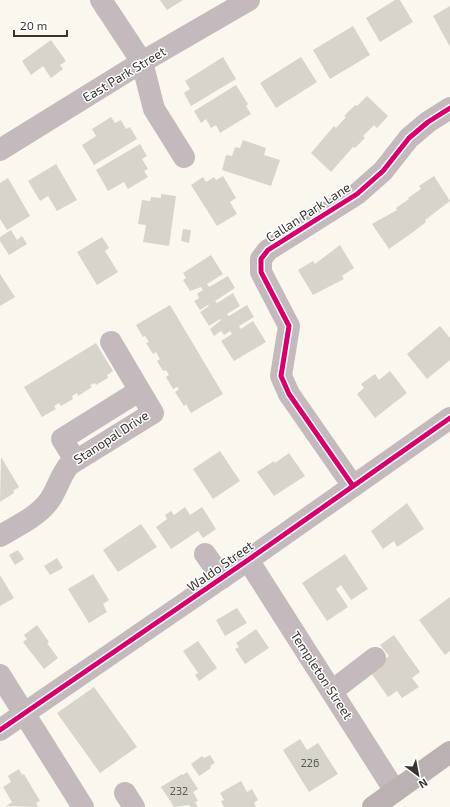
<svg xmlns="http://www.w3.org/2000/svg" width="450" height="807" font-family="'Exo 2',sans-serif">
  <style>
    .building { fill: #d7d5cb }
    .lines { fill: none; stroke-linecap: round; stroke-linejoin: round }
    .minor { stroke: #c4b9bd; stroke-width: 22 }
    .major { stroke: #bbb0b2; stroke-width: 22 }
    .cycleway-casing { stroke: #fff; stroke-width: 8 }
    .cycleway { stroke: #d6006c; stroke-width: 5 }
    .labels { text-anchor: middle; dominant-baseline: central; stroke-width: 3; stroke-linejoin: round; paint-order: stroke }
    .number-label { font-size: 11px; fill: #5e5d55 }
    .street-label { font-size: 13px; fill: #36352e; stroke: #fff }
  </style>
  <rect width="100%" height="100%" fill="#faf8ee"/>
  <g class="building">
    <polygon points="160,0 183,0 167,10"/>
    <polygon points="395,0 400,0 413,22 380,42 366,18"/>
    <polygon points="450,6 450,47 433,16"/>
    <polygon points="353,26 370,55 330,79 313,50"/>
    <polygon points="51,40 66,61 60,65 63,69 51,78 43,66 31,75 22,61"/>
    <polygon points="223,57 236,79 191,106 184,93 190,89 185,81"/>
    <polygon points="301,57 317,82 276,108 260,83"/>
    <polygon points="236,85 248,104 246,106 251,114 220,133 216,125 211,128 206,119 201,123 194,111"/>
    <polygon points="367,96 388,116 377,128 374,125 363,136 365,138 355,148 353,147 331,172 311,153 334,126 336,128 346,117 344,116 355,105 357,106"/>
    <polygon points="111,117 115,123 121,120 126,129 130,127 137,139 94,165 82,145 96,136 92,129"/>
    <polygon points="243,140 266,148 264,155 280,160 271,186 222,170 226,155 232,156 235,147 240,148"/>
    <polygon points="140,144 147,156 142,159 148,169 144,171 148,177 128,189 124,182 108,191 96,170"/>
    <polygon points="56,164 77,200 57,211 48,196 40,201 28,181"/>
    <polygon points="223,176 236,198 230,202 237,214 217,226 191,185 203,177 206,182 214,177 216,180"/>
    <polygon points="434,176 450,201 425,220 426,222 413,232 389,249 372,224 397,210 396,208 409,199 408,198 421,189 419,186"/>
    <polygon points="8,178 30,216 7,230 0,219 0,183"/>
    <polygon points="161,194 176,196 169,246 143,242 146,225 138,224 142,200 150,201 151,197 161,198"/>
    <polygon points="183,229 191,230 189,243 181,241"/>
    <polygon points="11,230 17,240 22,236 27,244 9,255 0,241 0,237"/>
    <polygon points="102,237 109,248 105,251 118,272 97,285 77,252"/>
    <polygon points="340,245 354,268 342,276 344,279 313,295 298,270 313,261 315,264"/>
    <polygon points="211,255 223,274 207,284 209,287 228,276 235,288 215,301 217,303 233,293 240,306 227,314 229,316 247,305 254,317 239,326 241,329 253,321 266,342 234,361 221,341 232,334 230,331 224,335 221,331 214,336 210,329 221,320 220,319 209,326 200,312 209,306 208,305 200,310 194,301 199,298 197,294 203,290 201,287 190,291 183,280 186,278 183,273"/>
    <polygon points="0,274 15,297 0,306"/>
    <polygon points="170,305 223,394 191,413 186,404 184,406 175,392 179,389 178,387 173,389 166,377 169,375 166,370 163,371 157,361 160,359 156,352 153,354 146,343 149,342 145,336 143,337 136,325"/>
    <polygon points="440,326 450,338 450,360 427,379 407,354"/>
    <polygon points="96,343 113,371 107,375 108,378 96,385 95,383 90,385 92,387 78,396 77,393 72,396 73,399 61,406 59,403 54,406 56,409 42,417 24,387"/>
    <polygon points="390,371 407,393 375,418 357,394 364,388 361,384 375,374 379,380"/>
    <polygon points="220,451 240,481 213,499 193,469"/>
    <polygon points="289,453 305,476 274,496 257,472 274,461 275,463"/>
    <polygon points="1,457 19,487 13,491 14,493 0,502"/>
    <polygon points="407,503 424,529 397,547 394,541 383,549 371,531"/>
    <polygon points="185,507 190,515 202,507 216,529 203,538 198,531 171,549 156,527 167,519 165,515 171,511 174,515"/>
    <polygon points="141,524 157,547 118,572 103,550"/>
    <polygon points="18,550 24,559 15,565 9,555"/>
    <polygon points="345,554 368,589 351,600 341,585 336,589 348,607 327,621 302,583"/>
    <polygon points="57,558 63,568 50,575 44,566"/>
    <polygon points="93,574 109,600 103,604 107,612 89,623 68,589"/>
    <polygon points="0,575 14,598 0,606"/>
    <polygon points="450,597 450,651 445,655 419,620"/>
    <polygon points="237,608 247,623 225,636 216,620"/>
    <polygon points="37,625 49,642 47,643 58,658 44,669 23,642 27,639 24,635"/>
    <polygon points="256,629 269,648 245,664 235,649 239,647 236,643"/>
    <polygon points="394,635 420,672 412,678 419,687 402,698 397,691 388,697 369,670 389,656 380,645"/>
    <polygon points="198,641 217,668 199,681 195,675 198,673 183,651"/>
    <polygon points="94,687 137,747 100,773 57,713"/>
    <polygon points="300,739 307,750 318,743 338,774 309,792 283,750"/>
    <polygon points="210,755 215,763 210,766 211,768 199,776 191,764 202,756 204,758"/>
    <polygon points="19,769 22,775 24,774 40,801 36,803 38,807 6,806 12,802 3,787 11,782 8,776"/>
    <polygon points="187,772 198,789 193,792 198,801 195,802 198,807 190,807 189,805 174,807 161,787 182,774 183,775"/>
    <polygon points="241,781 247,792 252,789 258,800 254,803 256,807 224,807 221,801 224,800 220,793"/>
  </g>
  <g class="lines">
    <g class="minor">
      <polyline points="101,0 142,62 154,109 184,157"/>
      <polyline points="0,150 142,62 249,0"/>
      <polyline points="75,460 62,439 139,391"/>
      <polyline points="353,486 289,394 281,376 289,326 261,272 261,259 268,250 357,194 383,171 409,138 428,122 450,108"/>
      <path d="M0 536C17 526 37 517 49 501 57 490 60 476 69 465L153 413 111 342"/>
      <polyline points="205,554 222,578"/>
      <polyline points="248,560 395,791"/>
      <polyline points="0,675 83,807"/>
      <polyline points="332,691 375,658"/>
      <polyline points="0,730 248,560 450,418"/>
      <polyline points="125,793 134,807"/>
    </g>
    <polyline class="major" points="373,807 450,752"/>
    <defs>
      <g id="cycleway">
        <polyline points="353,486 289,394 281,376 289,326 261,272 261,259 268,250 357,194 383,171 409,138 428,122 450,108"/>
        <polyline points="0,730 248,560 450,418"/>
      </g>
    </defs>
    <use href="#cycleway" class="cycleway-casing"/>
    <use href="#cycleway" class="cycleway"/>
  </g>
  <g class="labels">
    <g class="number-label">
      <text x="310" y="762">226</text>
      <text x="179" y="790">232</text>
    </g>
    <g class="street-label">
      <text transform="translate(124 74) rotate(-31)">East Park Street</text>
      <text transform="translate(308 212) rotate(-33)">Callan Park Lane</text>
      <text transform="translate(111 437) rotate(-33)">Stanopal Drive</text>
      <text transform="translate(220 566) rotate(-35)">Waldo Street</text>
      <text transform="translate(322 675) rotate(57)">Templeton Street</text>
    </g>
  </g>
  <g transform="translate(418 775) rotate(148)" stroke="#ffffff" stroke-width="3" paint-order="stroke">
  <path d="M0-3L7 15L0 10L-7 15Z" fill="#36352e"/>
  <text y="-6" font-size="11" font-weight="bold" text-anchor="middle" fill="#36352e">N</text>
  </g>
  <path d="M14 30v6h53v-6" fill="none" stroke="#36352e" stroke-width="2"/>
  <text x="20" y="30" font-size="12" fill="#36352e" stroke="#ffffff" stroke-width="3" paint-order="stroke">20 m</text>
</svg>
